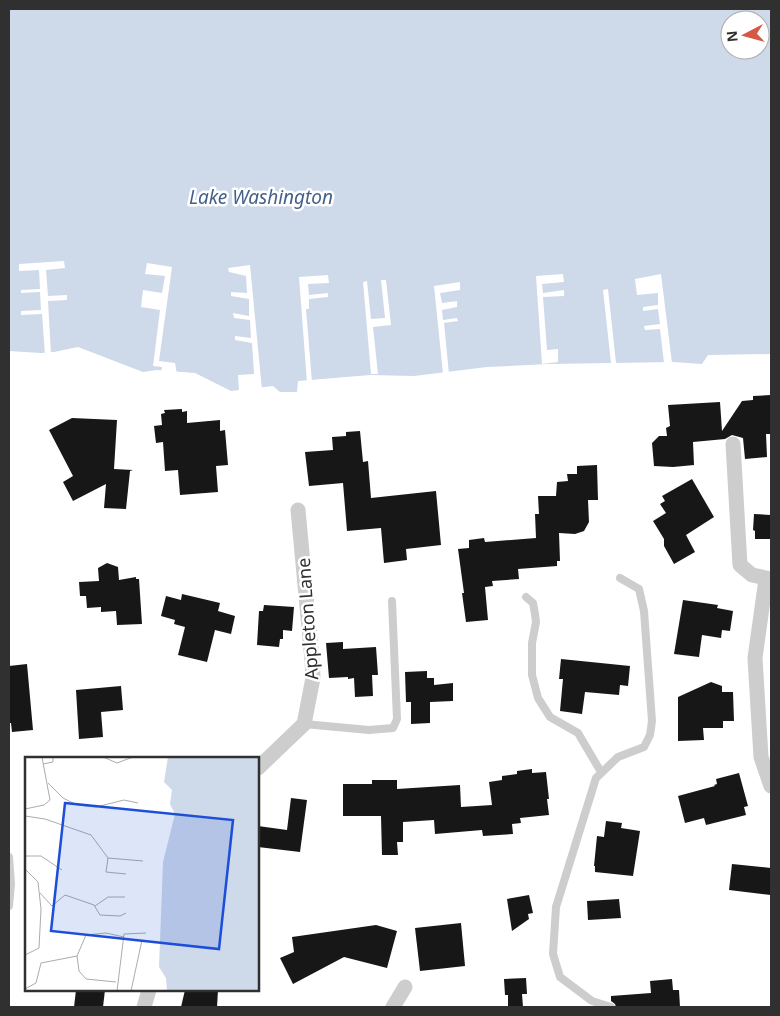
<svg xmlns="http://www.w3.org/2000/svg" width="780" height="1016" font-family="'Noto Sans',sans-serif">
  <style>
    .water { fill: #ced9e9; fill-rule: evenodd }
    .pier { fill: #fff }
    .building { fill: #171717 }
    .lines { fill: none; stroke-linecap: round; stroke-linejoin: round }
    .lane { stroke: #cdcdcd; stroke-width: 8 }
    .street { stroke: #cdcdcd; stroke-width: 15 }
    .labels { text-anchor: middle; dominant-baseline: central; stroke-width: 5; stroke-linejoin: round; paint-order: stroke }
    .street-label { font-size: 18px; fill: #303030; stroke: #fff }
    .water-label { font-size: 19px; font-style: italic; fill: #45618a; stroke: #fff }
    .inset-road { fill: none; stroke: #acacac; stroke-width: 1 }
    .view { fill: #1d4ed8; fill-opacity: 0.15; stroke: #1d4ed8; stroke-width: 2.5 }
    .inset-edge { fill: none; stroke: #303030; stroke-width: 2.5 }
  </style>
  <rect width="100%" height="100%" fill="#fff"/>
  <path class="water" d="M9 9H771V354L708 355 702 364 674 362 549 364 487 367 414 376 370 375 298 381 297 392H280L273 386 231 391 195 373 157 370 143 372 78 347 54 352 41 353 9 351ZM730 20H760V50H730Z"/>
  <g class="pier">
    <polygon points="64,261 65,268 46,270 48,296 67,295 67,300 48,301 51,354 45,355 42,314 21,315 21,311 41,310 40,292 21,293 21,290 40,289 39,270 19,271 19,264"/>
    <polygon points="147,263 172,267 159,361 175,363 177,374 161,373 162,367 153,366 160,310 141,307 143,290 162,293 165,276 145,274"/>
    <polygon points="250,265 262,390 239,392 238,375 254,374 252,343 235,340 235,336 251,338 250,320 234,318 233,313 249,316 249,299 231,296 231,292 247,293 246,276 229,272 228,268"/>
    <polygon points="563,274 564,282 542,284 543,293 564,290 564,296 543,297 547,350 558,349 558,362 542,364 536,276"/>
    <polygon points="661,274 672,363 664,363 660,329 645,330 644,326 660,324 658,309 643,311 643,307 658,305 658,293 637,295 635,279"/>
    <polygon points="328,275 329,283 308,284 309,295 328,293 328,297 309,299 309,309 306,309 312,382 307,383 299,277"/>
    <polygon points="381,280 386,280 391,325 373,327 378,374 371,374 363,282 367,281 371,319 385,318"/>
    <polygon points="460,282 460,290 440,293 442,303 457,301 457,307 442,310 443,320 457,318 458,321 444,323 449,374 443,374 434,286"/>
    <polygon points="608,289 616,363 611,363 603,290"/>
  </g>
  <g class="building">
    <polygon points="771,395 771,434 766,434 767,457 745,459 743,438 732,435 725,439 693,442 694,465 673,467 654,466 652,443 659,436 667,436 666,428 670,426 668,405 720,402 722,431 742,401 753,400 753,396"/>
    <polygon points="182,409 182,412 187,411 187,423 220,420 220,431 225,430 228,465 216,466 218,492 180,495 178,470 165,471 163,442 156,443 154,426 162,425 161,414 165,413 164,410"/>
    <polygon points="72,418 117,420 114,469 133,470 130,471 126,509 104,508 106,484 73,501 63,482 73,476 49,430"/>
    <polygon points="360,431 363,462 368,461 371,498 436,491 441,545 406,549 407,560 384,563 381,528 347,531 343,483 309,486 305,452 333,450 332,437 346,436 346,432"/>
    <polygon points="597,465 598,500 588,500 589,522 584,531 575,534 559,533 560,561 557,561 557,566 518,569 519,579 492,581 493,586 485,587 488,620 466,622 462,593 464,593 458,549 469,548 469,540 484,538 485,542 536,538 535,514 539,514 538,496 556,496 557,482 568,481 567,474 577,474 577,466"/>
    <polygon points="692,479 714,517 686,535 695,552 674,564 664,546 664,539 653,521 666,513 660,504 665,501 662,496"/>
    <polygon points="754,514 771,515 771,539 755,539 755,531 753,530"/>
    <polygon points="107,563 118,567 119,580 136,577 136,579 139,579 142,624 117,625 116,611 101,612 101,607 87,608 86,596 80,596 79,582 99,581 98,568"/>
    <polygon points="182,594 220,603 218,611 235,616 231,634 215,630 207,662 178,655 185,627 174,624 175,620 161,616 166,596 181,600"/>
    <polygon points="683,600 718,605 717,608 733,611 730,631 722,630 721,638 702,635 699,657 674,654"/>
    <polygon points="264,605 294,607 292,631 283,630 283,639 280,639 279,647 257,645 259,611 263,611"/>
    <polygon points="343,642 343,649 376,647 378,675 372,675 373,696 355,697 354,678 348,679 348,677 329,678 326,643"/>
    <polygon points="561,659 630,666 628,686 620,685 619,695 585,692 582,714 560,711 563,679 559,679"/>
    <polygon points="27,664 33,730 12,732 11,723 9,723 9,666"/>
    <polygon points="427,671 427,678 434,678 434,685 453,683 453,701 430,702 430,723 411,724 411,702 406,702 405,672"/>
    <polygon points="711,682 722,686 722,692 733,692 734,721 723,721 723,728 703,728 704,740 678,741 678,697"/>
    <polygon points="121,686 123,710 101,712 103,737 79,739 76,690"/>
    <polygon points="532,769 532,773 546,772 549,799 547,799 549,815 520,818 521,823 512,824 513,834 483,836 482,830 435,834 434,820 403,822 403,842 397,842 398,855 382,855 381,816 343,816 343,784 372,784 372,780 397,780 397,789 460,785 461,807 492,805 489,782 502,780 502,776 517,774 517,771"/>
    <polygon points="739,773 748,806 744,807 746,815 706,825 704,818 685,823 678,796 715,786 714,785 717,784 716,779"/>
    <polygon points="291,798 307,800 300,852 258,847 258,826 287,830"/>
    <polygon points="606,821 622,823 621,828 640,831 633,876 595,872 595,866 594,866 597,836 604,837"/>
    <polygon points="732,864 771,868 771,895 729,890"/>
    <polygon points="529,895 533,913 528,914 529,919 512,931 507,899"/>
    <polygon points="619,899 621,918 588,920 587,901"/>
    <polygon points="461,923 465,966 420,971 415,928"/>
    <polygon points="376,925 397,931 387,968 344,957 293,984 280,958 294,952 292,937"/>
    <polygon points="526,978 527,994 522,994 523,1007 508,1007 508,995 505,995 504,979"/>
    <polygon points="672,979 673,990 679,990 680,1007 616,1007 615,1004 611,1001 611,996 651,993 650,981"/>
    <polygon points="76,990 105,990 103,1007 74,1007"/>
    <polygon points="185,990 218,990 217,1007 181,1007"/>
  </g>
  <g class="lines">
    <g class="lane">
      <polyline points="526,597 533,603 535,614 536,622 532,643 532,675 538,698 550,717 578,733 601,772"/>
      <polyline points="304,724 369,730 393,728 397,719 392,601"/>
      <polyline points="9,857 11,884 9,906"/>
      <polyline points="611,1007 592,1001 560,977 553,954 556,907 596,778 618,757 644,747 650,735 652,721 644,611 639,589 620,578"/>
    </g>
    <g class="street">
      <polyline points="733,444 740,565 752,575 771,579"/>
      <polyline points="766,579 755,658 761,757 771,786"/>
      <polyline points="258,768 304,724 313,678 312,660 298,510"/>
      <polyline points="144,1007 149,990"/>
      <polyline points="393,1007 405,987"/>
    </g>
  </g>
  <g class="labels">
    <g class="street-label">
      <text transform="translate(307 619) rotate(-94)">Appleton Lane</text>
    </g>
    <g class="water-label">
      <text x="261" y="197">Lake Washington</text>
    </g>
  </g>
  <g transform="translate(25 757)">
    <rect width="234" height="234" fill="#fff"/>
    <path d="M143 0H234V234H142L141 221 134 210 138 105 150 57 145 47 147 33 139 25Z" fill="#ced9e9"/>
    <path class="inset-road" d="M78 0 92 6 108 0M18 7 28 5V0M23 26 38 41 52 48 71 50 99 43 113 46M0 52 19 48 25 43 17 0M0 59 20 62 66 78 83 101 118 104M0 99H16L37 113M83 101 81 115 101 117M0 112 13 125 16 152 14 191 0 198M15 136 27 149 40 138 69 148 75 158 95 159 101 156M70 149 83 140H100M52 199 54 214 61 222 91 225M0 232 11 226 16 206 52 199 61 178 81 176 99 180M92 234 99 177 121 176M106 234 117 183"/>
    <path class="view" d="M40 46 208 63 194 192 26 174Z"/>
    <rect width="234" height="234" class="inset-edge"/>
  </g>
  <rect width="780" height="1016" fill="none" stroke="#303030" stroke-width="20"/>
  <g transform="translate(745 35) rotate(264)"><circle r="24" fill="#ffffff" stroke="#acacac"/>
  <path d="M0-4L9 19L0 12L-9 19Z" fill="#d45845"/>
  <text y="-8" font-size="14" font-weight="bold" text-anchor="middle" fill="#303030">N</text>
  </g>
</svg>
